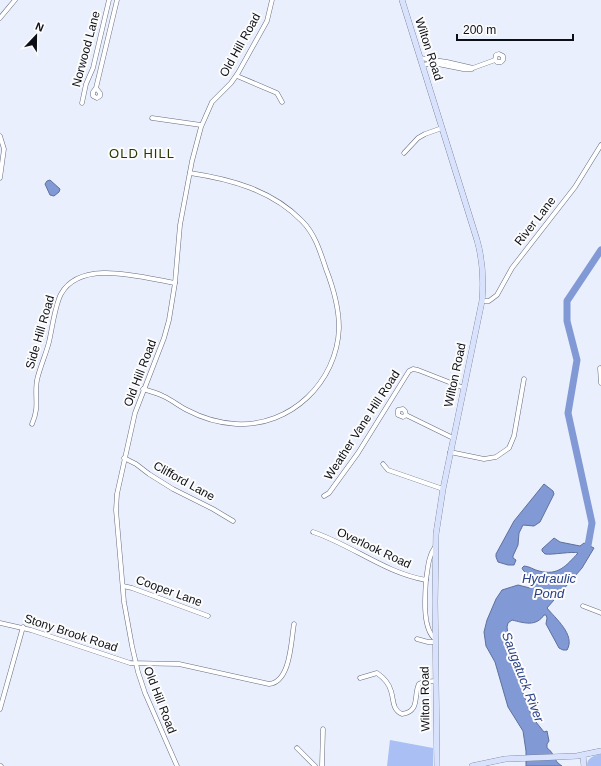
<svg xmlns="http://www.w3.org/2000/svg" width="601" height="766" font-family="Helvetica,sans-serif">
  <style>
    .green { fill: #aabff3 }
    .water { fill: #8199d5; stroke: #5e709c }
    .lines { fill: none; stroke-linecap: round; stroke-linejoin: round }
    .river { stroke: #8199d5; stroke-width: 7 }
    .street-casing { stroke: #646c7f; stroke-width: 5 }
    .secondary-casing { stroke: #646c7f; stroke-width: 6 }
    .street { stroke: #fff; stroke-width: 4 }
    .secondary { stroke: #d8e2fc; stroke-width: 5.5 }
    .labels { text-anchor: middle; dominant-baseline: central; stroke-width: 4; stroke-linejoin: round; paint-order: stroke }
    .street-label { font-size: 12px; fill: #0c0f16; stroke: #fcfcfc }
    .neighbourhood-label { font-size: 13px; letter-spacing: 1px; fill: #273902; stroke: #fcfcfc }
    .water-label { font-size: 13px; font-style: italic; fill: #2a4188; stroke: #fcfcfc }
  </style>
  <rect width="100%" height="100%" fill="#eaeffd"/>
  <g class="green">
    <polygon points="390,740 433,748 433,766 387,766"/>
    <path d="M601 754V766H587C587 757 594 756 601 754Z"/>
  </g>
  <g class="water">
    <polygon points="50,180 60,189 59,192 54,196 50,195 45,184 47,181"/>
    <polygon points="544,484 553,491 554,494 540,522 534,526 523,525 519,533 518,545 513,556 513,558 516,560 514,565 508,565 498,562 496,557 496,554 514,521"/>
    <path d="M554 538 560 542 580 546 584 543 594 548 582 568 547 608C555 618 576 635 567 650H563L559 648 546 624 547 618 546 615H544C536 627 524 623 512 620L508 623 507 627 512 663 532 717 544 732 547 731 549 741 547 744V748C555 753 553 761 562 766H526V751L523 731 508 707 495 662 486 646 484 632 487 620 496 599 502 590 518 585 530 588 535 585V583L523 570 522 568 524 566C529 566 534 570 539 571 558 576 566 566 578 553 573 551 553 555 545 554L542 551V549Z"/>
  </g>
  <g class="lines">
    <polyline class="river" points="585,554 587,551 592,523 568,413 577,360 567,321 567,301 601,250"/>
    <defs>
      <g id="street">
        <polyline points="0,18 15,0"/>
        <polyline points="420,58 447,62 473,68 495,60 497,62 501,62 503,60 503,56 499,54 496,55 495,60"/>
        <polyline points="423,65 433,63 463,69 472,69"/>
        <polyline points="237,76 277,93 282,102"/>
        <polyline points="96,88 100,93 100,96 97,98 93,96 93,92 96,88 117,0"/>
        <polyline points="82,103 86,84 93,68 109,0"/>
        <polyline points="152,118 201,125"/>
        <polyline points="0,136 4,149 0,178"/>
        <polyline points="404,153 418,138 425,134 442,128"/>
        <polyline points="482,301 489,301 497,295 512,268 575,187 601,145"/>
        <polyline points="600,368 601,383"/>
        <path d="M143 389C150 391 157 393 163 396 172 400 179 406 187 410 202 418 220 423 236 424 291 427 337 382 339 328 339 308 333 287 326 269 320 251 315 234 302 221 272 190 230 179 190 173"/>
        <polyline points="406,415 405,411 403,409 398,410 398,415 403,417 406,415 453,438"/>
        <path d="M32 424C40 406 34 397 37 380 40 367 46 354 49 342 52 329 55 305 61 294 81 258 143 278 175 283"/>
        <polyline points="450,452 484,459 496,457 509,448 514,436 524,379"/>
        <polyline points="124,458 136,464 149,474 173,489 213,509 233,521"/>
        <polyline points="383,464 388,470 443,489"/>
        <polyline points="324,496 329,493 358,453 409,371 413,369 418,370 464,388"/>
        <path d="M313 532C352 545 385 573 426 580 428 568 428 557 435 547"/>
        <path d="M426 580C425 596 422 628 435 639"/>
        <polyline points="123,586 132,588 208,616"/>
        <polyline points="583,606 601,613"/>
        <path d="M0 623 31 630 130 663 179 664 269 684C291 682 291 640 294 624"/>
        <polyline points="417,639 428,642 435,642"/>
        <path d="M360 678 377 673C384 678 389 683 391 691 394 700 392 710 402 714 421 711 413 695 419 684L423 682 435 681"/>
        <polyline points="0,709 23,627"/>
        <polyline points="297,748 315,766"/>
        <polyline points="0,766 1,766"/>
        <polyline points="177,766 145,693 138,672 132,646 124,602 116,510 117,494 135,413 164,338 169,320 175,283 180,225 192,161 201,127 212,102 231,83 238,73 267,21 272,0"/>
        <polyline points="322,766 323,729"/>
      </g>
      <g id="secondary">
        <path d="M402 0 477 240C483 261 484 279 482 301L443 489 436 534 435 602 437 766"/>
        <polyline points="583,756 584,766"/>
        <polyline points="472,766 505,759 577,756 601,751"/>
      </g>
    </defs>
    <use href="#street" class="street-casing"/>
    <use href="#secondary" class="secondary-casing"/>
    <use href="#street" class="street"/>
    <use href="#secondary" class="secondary"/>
  </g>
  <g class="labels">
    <g class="street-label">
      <text transform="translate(240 45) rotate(-61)">Old Hill Road</text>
      <text transform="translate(86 49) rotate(-75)">Norwood Lane</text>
      <text transform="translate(429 49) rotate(72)">Wilton Road</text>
      <text transform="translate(535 221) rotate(-52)">River Lane</text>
      <text transform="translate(40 332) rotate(-74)">Side Hill Road</text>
      <text transform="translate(140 373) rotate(-69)">Old Hill Road</text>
      <text transform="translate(455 375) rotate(-78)">Wilton Road</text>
      <text transform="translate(362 425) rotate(-57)">Weather Vane Hill Road</text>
      <text transform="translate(184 481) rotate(29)">Clifford Lane</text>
      <text transform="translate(374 548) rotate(25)">Overlook Road</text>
      <text transform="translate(169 591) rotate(20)">Cooper Lane</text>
      <text transform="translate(71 633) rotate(18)">Stony Brook Road</text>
      <text transform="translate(425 699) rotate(-91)">Wilton Road</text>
      <text transform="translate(160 700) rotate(69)">Old Hill Road</text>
    </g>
    <g class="neighbourhood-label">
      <text x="142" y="153">OLD HILL</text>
    </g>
    <g class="water-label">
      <text x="549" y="578">Hydraulic<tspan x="549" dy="15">Pond</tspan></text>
      <text transform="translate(523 677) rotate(69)">Saugatuck River</text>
    </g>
  </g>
  <g transform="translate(36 36) rotate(22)" stroke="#fcfcfc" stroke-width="3" paint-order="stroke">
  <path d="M0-3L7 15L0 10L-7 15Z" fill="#0c0f16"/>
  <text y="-6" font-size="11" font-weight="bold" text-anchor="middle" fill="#0c0f16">N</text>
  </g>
  <path d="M457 34v6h116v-6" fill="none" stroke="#0c0f16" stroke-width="2"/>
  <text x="463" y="34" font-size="12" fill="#0c0f16" stroke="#fcfcfc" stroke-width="3" paint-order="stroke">200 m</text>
</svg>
